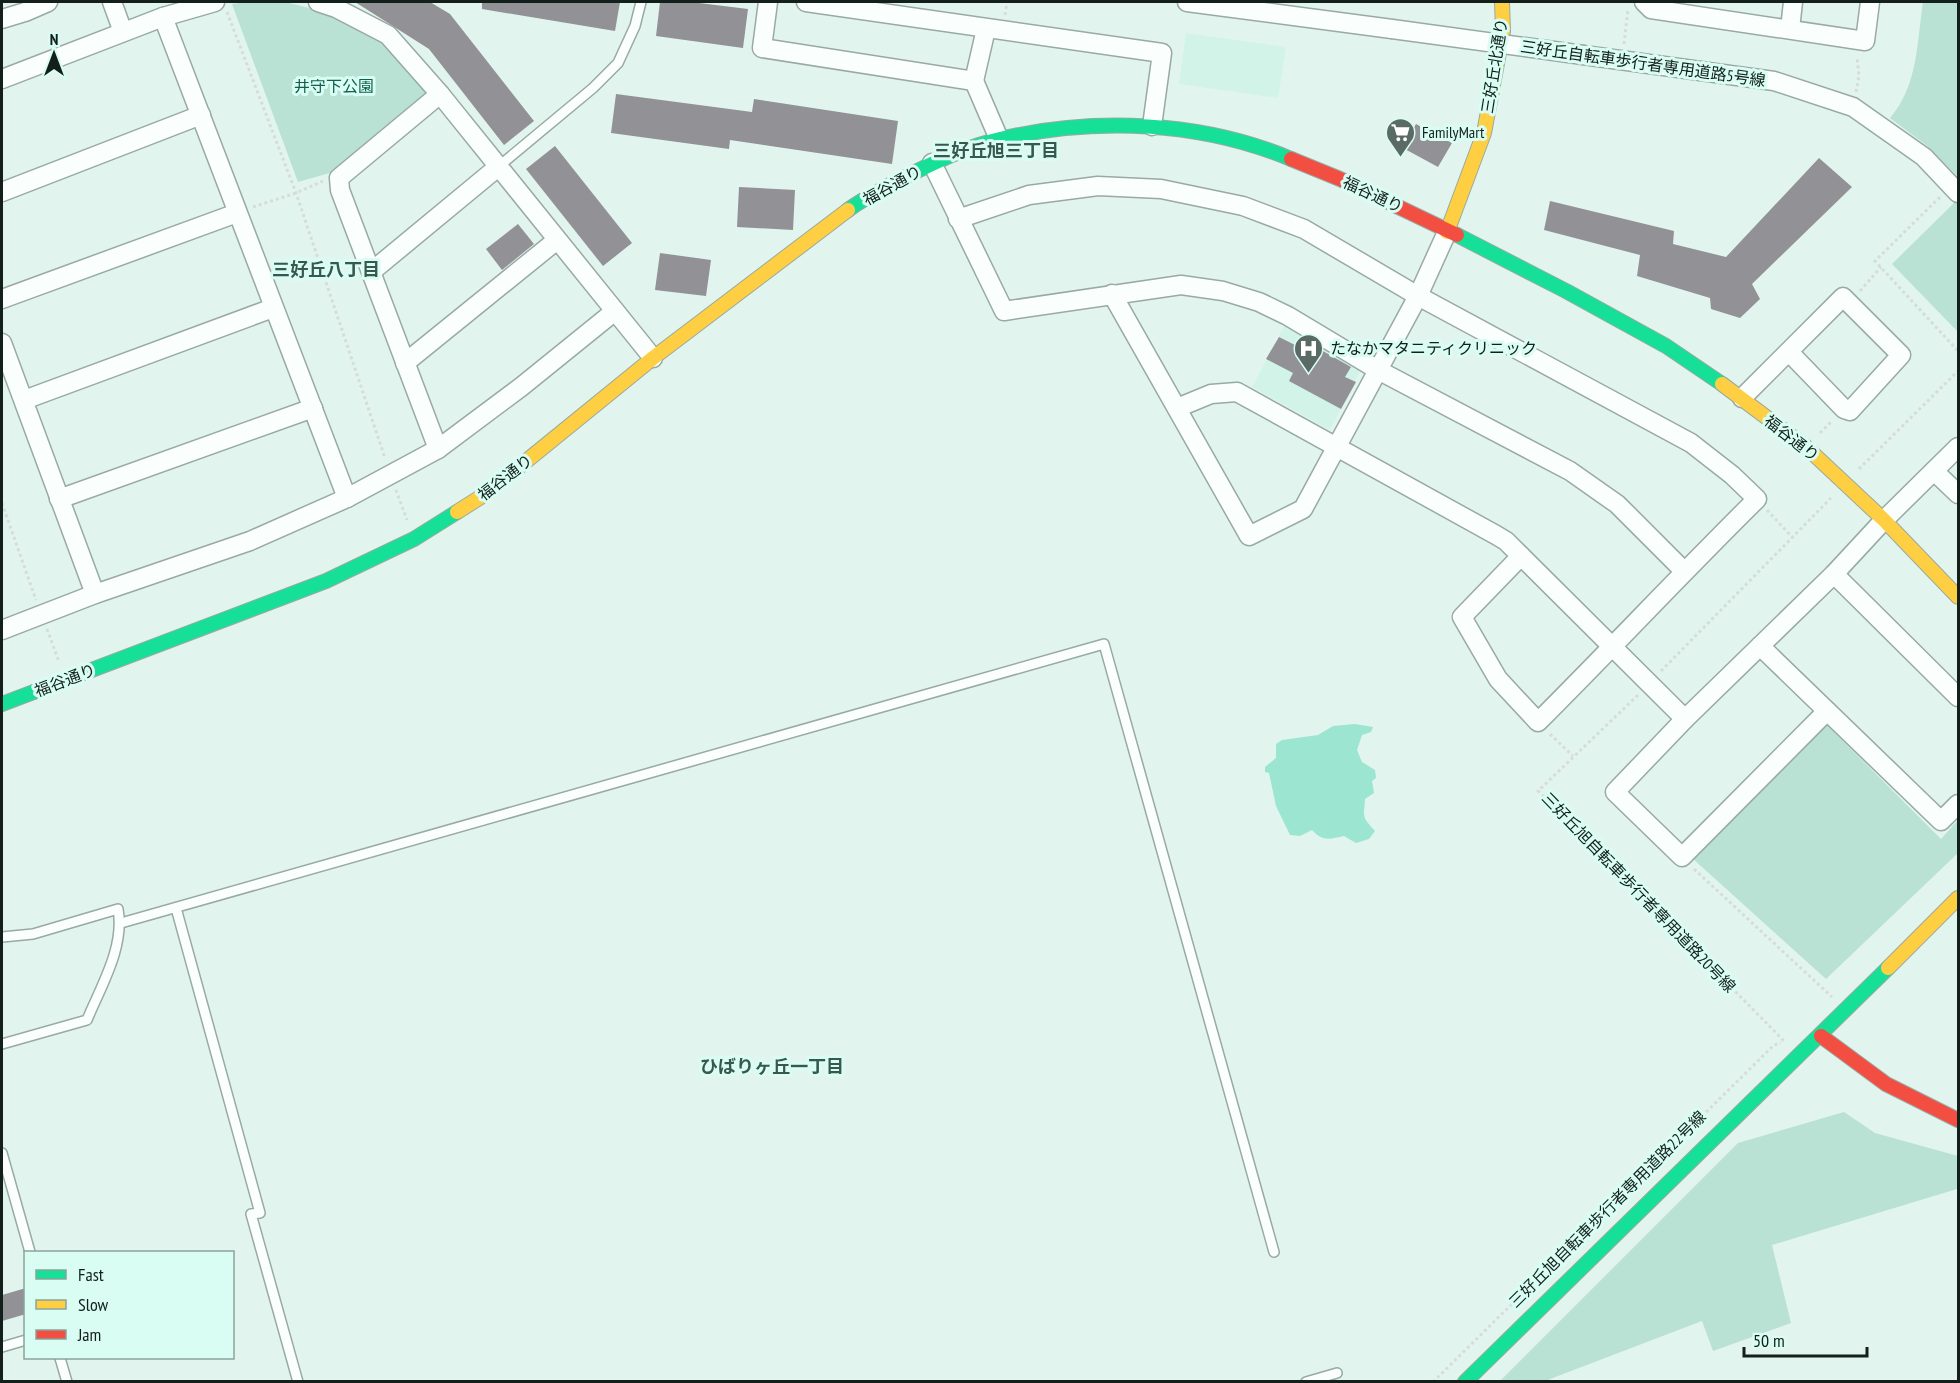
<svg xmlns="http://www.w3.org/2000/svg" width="1960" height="1383" font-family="'PT Sans Narrow','Noto Sans JP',sans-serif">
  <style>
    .built { fill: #d2f3e8 }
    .green { fill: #b9e1d4 }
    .water { fill: #9ce5d1 }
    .building { fill: #929196 }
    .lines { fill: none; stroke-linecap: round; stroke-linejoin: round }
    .lane-casing { stroke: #99a9a3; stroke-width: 12 }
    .street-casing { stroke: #99a9a3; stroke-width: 21 }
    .fast-casing { stroke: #99a9a3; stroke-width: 16 }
    .slow-casing { stroke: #99a9a3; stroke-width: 16 }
    .jam-casing { stroke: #99a9a3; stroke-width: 16 }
    .path { stroke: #d7dcda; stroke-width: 3; stroke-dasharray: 3 3; stroke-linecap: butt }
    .lane { stroke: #fafefc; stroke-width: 9 }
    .street { stroke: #fafefc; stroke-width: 18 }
    .fast { stroke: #16e098; stroke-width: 14 }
    .slow { stroke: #ffcf43; stroke-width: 14 }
    .jam { stroke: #f24e42; stroke-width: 14 }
    .street-bridge-casing { stroke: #99a9a3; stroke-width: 21; stroke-linecap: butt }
    .street-bridge { stroke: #fafefc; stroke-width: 18 }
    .labels { text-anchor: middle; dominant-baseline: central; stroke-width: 6; stroke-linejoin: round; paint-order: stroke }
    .street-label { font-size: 16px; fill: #121f1b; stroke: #d9fdf2 }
    .park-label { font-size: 16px; fill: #105f4f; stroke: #d9fdf2 }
    .poi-label { font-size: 16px; fill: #121f1b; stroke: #d9fdf2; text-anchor: start }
    .neighbourhood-label { font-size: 18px; font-weight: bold; fill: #38574e; stroke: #d9fdf2 }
  </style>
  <rect width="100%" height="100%" fill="#e1f5ee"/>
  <g class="built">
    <polygon points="1186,33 1286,47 1278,98 1179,84"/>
    <polygon points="1287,321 1365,361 1330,430 1252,387"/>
  </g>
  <g class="green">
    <polygon points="245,2 285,2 346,17 383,34 438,88 340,170 298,182 232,4"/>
    <path d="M1923 2H1958V177L1926 145 1890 118C1918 86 1917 42 1923 2Z"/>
    <polygon points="1958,199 1958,332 1892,264"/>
    <polygon points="1825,723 1941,839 1958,820 1958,853 1826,979 1692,858"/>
    <polygon points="1844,1112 1875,1133 1958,1156 1958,1190 1957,1189 1772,1245 1791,1323 1713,1351 1702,1321 1550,1379 1548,1381 1500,1381 1738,1143"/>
  </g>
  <path class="water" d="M1355 724 1373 727 1371 732 1362 735 1357 750 1362 762 1375 770 1376 778 1372 781 1374 793 1365 799C1364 818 1361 816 1375 831L1369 839 1356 843 1344 836C1330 839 1323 842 1312 830L1300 836 1290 835 1276 806 1269 773 1265 772V767L1276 758V744L1282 740 1318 735 1333 726Z"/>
  <g class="building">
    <polygon points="355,2 430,2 450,14 534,121 504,145 429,49"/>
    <polygon points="482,2 620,2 615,31 482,9"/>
    <polygon points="660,2 691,2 748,9 743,48 656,36"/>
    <polygon points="616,94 752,112 754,99 898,121 892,164 730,140 729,149 611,133"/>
    <polygon points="1416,124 1452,143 1438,167 1403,148"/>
    <polygon points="555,146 632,243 603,266 526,169"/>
    <polygon points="1819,158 1852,187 1752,284 1760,299 1740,318 1711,309 1710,298 1637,276 1640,255 1544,230 1550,201 1674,231 1673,244 1726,257"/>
    <polygon points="739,187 795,190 793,230 737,227"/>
    <polygon points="518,224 534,244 502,270 486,249"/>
    <polygon points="660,253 711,260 706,296 655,290"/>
    <polygon points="1279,337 1311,353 1314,346 1351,367 1345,377 1356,382 1341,409 1289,381 1293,373 1266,359"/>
    <polygon points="26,1288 26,1314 2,1321 2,1295"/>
  </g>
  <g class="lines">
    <defs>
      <g id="lane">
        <polyline points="498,167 593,88 618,63 635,26 641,2"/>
        <polyline points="176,908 260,1213 251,1214 298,1382"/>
        <polyline points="121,923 1104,644 1274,1252"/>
        <path d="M2 937 33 934 118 909C125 947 101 986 87 1020L2 1044"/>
        <polyline points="2,1153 30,1252"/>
        <polyline points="2,1347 26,1340"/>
        <polyline points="60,1358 67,1382"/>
        <polyline points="1306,1382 1337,1373"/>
      </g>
      <g id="street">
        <polyline points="112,2 123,32"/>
        <polyline points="318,2 336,8 388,35 440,94 653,358"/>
        <polyline points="768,2 762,48 974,81 999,139"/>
        <polyline points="806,2 1162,53 1152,126"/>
        <polyline points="1187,2 1392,29"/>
        <polyline points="1644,2 1651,9 1865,41 1870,2"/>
        <polyline points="163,17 347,498"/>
        <polyline points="2,19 25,12 48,2"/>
        <polyline points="1790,29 1793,2"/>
        <polyline points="1583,55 1774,81 1853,107 1924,157 1958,193"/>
        <polyline points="2,79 163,17 215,2"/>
        <polyline points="974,81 986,29"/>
        <polyline points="932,163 1004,311 1181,285 1223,291 1259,302 1288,316 1378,370 1570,471 1617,504 1684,571"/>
        <polyline points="2,192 201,115"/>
        <path d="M958 219 1029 195 1098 186 1161 189 1243 206 1304 229 1418 296 1691 443 1732 475 1757 499C1683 572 1612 648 1538 722L1498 679 1462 617 1521 556"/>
        <polyline points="371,272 498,167"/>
        <polyline points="1112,294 1249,536 1303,509 1418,296 1447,232"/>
        <polyline points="2,299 237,213"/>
        <polyline points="2,343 95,594"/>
        <polyline points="405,363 557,240"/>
        <polyline points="1742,398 1843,297 1901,355 1850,411 1844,409 1789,352"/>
        <polyline points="24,400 273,308"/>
        <polyline points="1177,408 1211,394 1237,392 1496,535 1506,541 1685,719"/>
        <polyline points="438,449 340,190 339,178 440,94"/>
        <polyline points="1934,471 1958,494"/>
        <polyline points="59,499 313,408"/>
        <polyline points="1834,574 1958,697"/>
        <polyline points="2,630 95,594 250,541 347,498 438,449 521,387 615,311"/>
        <polyline points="1760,646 1941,821 1958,804"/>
        <polyline points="1827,711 1682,857 1615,792 1685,719 1834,574 1884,520 1958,447"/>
      </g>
      <g id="fast">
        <path d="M848 210C864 198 882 190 899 180 931 164 965 147 1000 139 1095 117 1201 121 1291 159"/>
        <polyline points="1457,235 1566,291 1666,346 1722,384"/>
        <polyline points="2,704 326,581 414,539 457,512"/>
        <polyline points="1465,1382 1888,968"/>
      </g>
      <g id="slow">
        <polyline points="1447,232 1484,133 1503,31 1502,2"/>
        <polyline points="1722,384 1806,447 1884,520 1958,597"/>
        <polyline points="457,512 487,493 653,358 848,210"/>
        <polyline points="1888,968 1958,898"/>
      </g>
      <g id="jam">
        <polyline points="1291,159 1340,179 1457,235"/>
        <polyline points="1821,1036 1886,1084 1958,1120"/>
      </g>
    </defs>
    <use href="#lane" class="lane-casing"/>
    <use href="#street" class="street-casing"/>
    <use href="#fast" class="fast-casing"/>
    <use href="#slow" class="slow-casing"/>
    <use href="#jam" class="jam-casing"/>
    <g class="path">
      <polyline points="227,12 296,193 385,458"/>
      <polyline points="1005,15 1007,2"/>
      <polyline points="1624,44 1628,9"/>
      <polyline points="1856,92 1859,76 1857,57"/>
      <polyline points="1940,197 1875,261 1958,351"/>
      <polyline points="253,207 296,193 323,181"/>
      <polyline points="1860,291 1881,267"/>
      <polyline points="1820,433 1832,421"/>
      <polyline points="1859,469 1958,371"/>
      <polyline points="396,490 407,520"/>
      <polyline points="2,503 36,600"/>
      <polyline points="1767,510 1792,537"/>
      <polyline points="47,629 59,662"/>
      <polyline points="1661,671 1831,498"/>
      <polyline points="1638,695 1538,791 1784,1041"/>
      <polyline points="1550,734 1573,756"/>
      <polyline points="1694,869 1832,997"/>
      <polyline points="1433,1382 1774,1045 1781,1043"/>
    </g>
    <use href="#lane" class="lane"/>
    <use href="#street" class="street"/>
    <use href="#fast" class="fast"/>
    <use href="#slow" class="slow"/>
    <use href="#jam" class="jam"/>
    <defs>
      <polyline id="street-bridge" points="1392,29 1583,55"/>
    </defs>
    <use href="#street-bridge" class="street-bridge-casing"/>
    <use href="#street-bridge" class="street-bridge"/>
  </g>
  <defs>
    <symbol id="supermarket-pin" viewBox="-11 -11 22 30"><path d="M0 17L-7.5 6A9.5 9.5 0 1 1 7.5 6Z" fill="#5a6a65" stroke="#d9fdf2"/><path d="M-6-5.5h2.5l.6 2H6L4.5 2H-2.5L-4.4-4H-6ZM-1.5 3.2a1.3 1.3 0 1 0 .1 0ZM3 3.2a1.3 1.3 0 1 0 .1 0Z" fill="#fff"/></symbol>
    <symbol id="hospital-pin" viewBox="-11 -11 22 30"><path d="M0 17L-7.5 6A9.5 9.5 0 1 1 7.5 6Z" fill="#5a6a65" stroke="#d9fdf2"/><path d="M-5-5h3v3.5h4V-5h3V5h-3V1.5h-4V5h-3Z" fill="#fff"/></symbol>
  </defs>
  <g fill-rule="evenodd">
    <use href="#supermarket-pin" x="1384" y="116" width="33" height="45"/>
    <use href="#hospital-pin" x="1292" y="332" width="33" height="45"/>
  </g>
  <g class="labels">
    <g class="street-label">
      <text transform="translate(1643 63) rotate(8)">三好丘自転車歩行者専用道路5号線</text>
      <text transform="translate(1494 66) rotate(-81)">三好丘北通り</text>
      <text transform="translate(892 185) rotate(-29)">福谷通り</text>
      <text transform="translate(1373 194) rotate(25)">福谷通り</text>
      <text transform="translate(1792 438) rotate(38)">福谷通り</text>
      <text transform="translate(505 477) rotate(-38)">福谷通り</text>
      <text transform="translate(65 680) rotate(-21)">福谷通り</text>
      <text transform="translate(1639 892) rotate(46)">三好丘旭自転車歩行者専用道路20号線</text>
      <text transform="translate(1607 1209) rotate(-45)">三好丘旭自転車歩行者専用道路22号線</text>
    </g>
    <g class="park-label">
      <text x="334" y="86">井守下公園</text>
    </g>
    <g class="poi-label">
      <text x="1422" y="132">FamilyMart</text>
      <text x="1330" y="348">たなかマタニティクリニック</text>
    </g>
    <g class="neighbourhood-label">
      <text x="996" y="150">三好丘旭三丁目</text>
      <text x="326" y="269">三好丘八丁目</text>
      <text x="772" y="1066">ひばりヶ丘一丁目</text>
    </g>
  </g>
  <rect width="1960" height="1383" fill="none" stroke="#121f1b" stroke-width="6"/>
  <rect x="24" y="1251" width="210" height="108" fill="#d9fdf2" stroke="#89a49c" stroke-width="1.5"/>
  <rect x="36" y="1270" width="30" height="9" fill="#16e098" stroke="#89a49c" stroke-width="1.5"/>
  <text x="78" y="1281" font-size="18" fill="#121f1b">Fast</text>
  <rect x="36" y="1300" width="30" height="9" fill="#ffcf43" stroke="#89a49c" stroke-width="1.5"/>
  <text x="78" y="1311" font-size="18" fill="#121f1b">Slow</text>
  <rect x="36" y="1330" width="30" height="9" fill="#f24e42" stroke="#89a49c" stroke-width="1.5"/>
  <text x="78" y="1341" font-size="18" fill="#121f1b">Jam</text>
  <g transform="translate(54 54)" stroke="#d9fdf2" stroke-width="4.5" paint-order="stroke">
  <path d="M0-4.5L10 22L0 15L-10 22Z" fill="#121f1b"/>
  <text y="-9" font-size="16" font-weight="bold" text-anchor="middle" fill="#121f1b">N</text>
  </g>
  <path d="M1744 1347v9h123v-9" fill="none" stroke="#121f1b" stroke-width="3"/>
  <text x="1753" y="1347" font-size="18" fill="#121f1b" stroke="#d9fdf2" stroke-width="4.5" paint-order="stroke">50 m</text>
</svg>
